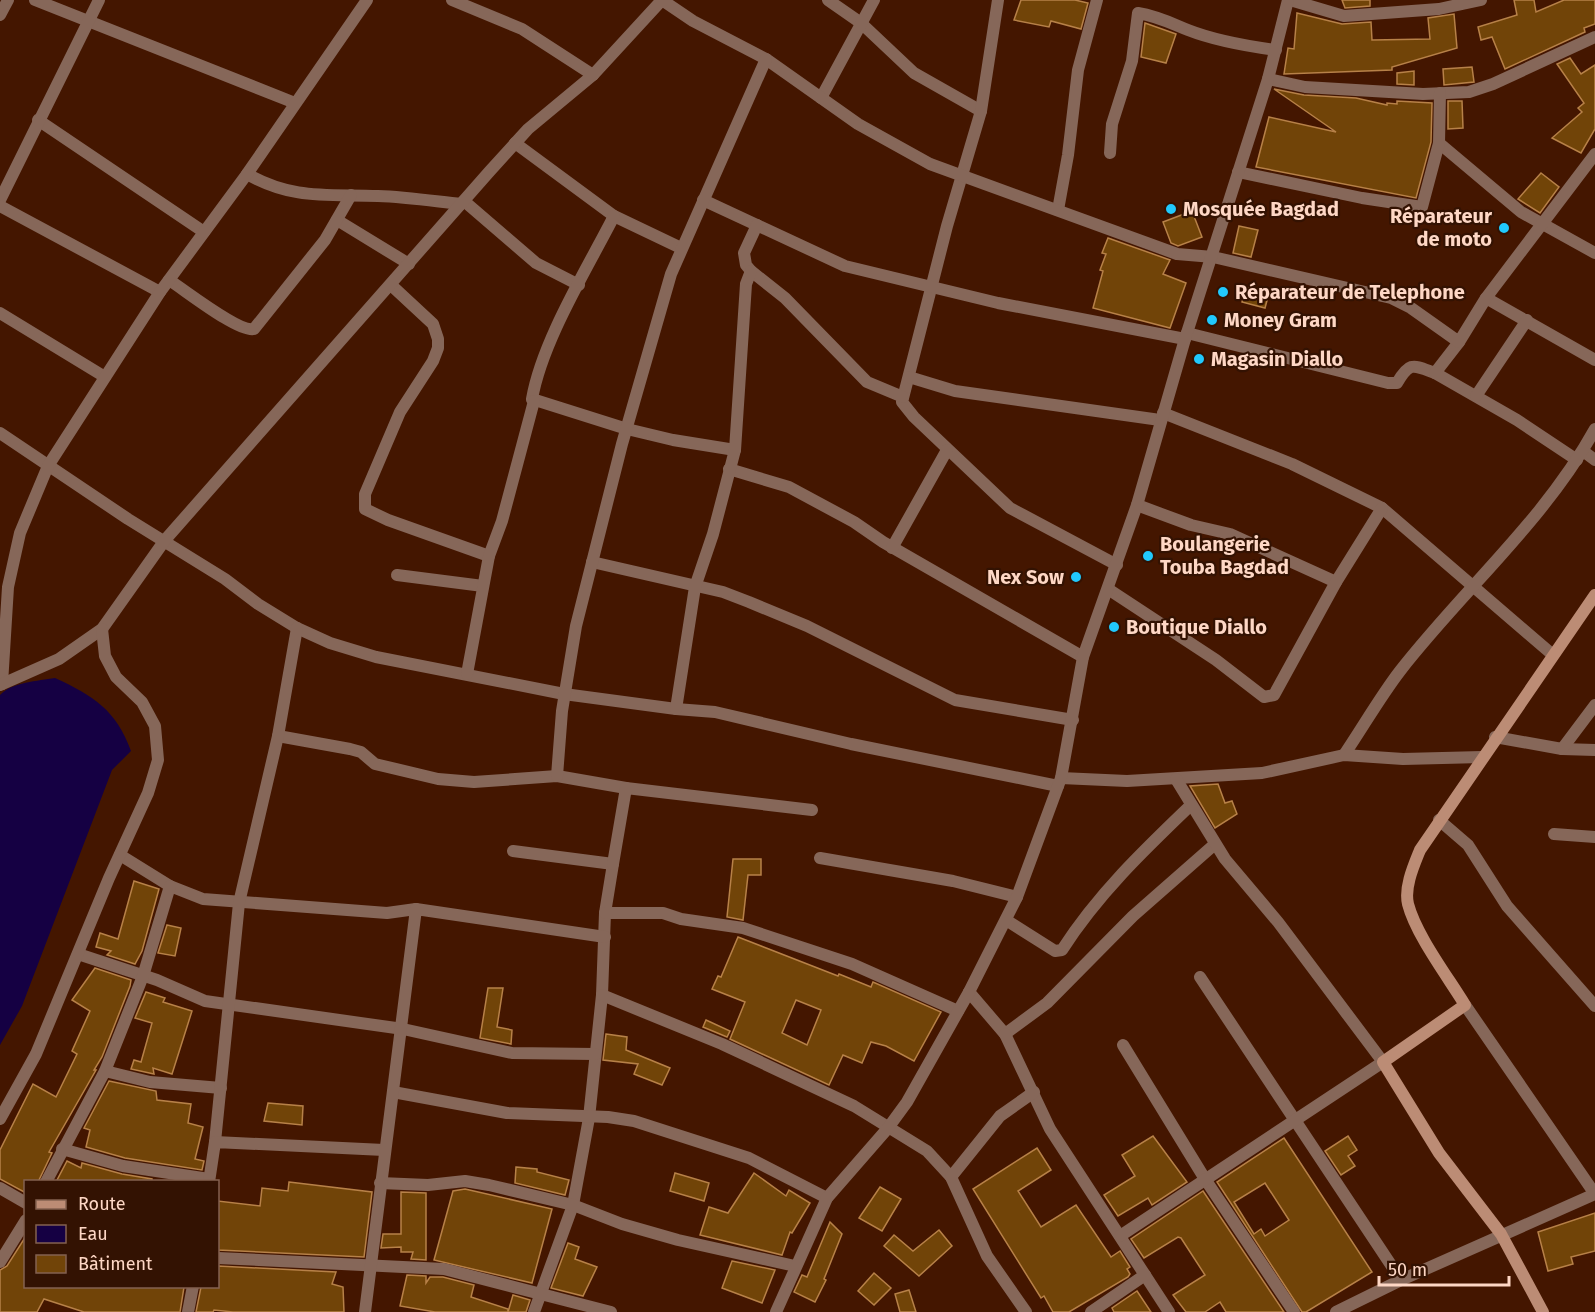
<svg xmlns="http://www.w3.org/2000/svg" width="1595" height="1312" font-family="'Fira Sans',sans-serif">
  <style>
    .water { fill: #150043 }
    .building { fill: #714408; stroke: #b78148; stroke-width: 1.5; fill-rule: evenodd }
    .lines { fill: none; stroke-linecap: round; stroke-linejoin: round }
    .street { stroke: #866759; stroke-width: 12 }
    .secondary { stroke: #bc8c75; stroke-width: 12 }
    .poi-dot { fill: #21c9fd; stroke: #331202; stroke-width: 2 }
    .labels { text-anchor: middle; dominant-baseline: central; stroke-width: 4.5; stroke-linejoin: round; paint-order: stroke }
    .poi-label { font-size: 20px; font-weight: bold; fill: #fed7c5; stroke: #331202; text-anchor: start }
  </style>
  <rect width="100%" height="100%" fill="#441600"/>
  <path class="water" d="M55 678C94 696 116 710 131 751L112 770 22 1006 0 1045V695C12 682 38 681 55 678Z"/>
  <g class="building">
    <polygon points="1021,0 1075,0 1088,3 1081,29 1051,21 1049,27 1014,20"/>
    <polygon points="1342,0 1370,0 1370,6 1345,8"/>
    <polygon points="1514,0 1534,0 1536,12 1564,0 1595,0 1595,24 1584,28 1585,32 1505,69 1492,37 1481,40 1478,27 1517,15"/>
    <polygon points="1297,13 1342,24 1371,22 1372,40 1430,39 1428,18 1454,14 1457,48 1392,67 1392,70 1284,74 1288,48 1294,49"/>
    <polygon points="1145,23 1176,34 1166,63 1141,57"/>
    <polygon points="1570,58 1581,74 1595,65 1595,129 1581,153 1552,138 1582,112 1578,108 1584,103 1557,64"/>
    <polygon points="1472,67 1474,82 1444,85 1443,69"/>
    <polygon points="1414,71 1414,85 1397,84 1397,73"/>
    <polygon points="1274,89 1304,95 1356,98 1387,105 1387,103 1397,104 1397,101 1432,103 1431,142 1416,198 1256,167 1269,117 1336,132"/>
    <polygon points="1448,101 1462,101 1463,128 1448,129"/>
    <polygon points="1541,173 1559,187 1540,213 1518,199"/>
    <polygon points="1192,211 1202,237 1178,246 1171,243 1163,222"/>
    <polygon points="1239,226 1258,230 1251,257 1233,253"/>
    <polygon points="1108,238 1170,260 1163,274 1186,283 1170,328 1093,308 1103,271 1100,270 1106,254 1102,253"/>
    <polygon points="1246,287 1269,293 1265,308 1242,302"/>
    <polygon points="1218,784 1225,803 1232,801 1237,814 1215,828 1190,786"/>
    <polygon points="733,859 761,859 761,875 748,875 743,920 727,917"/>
    <polygon points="134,881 159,889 142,951 135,964 107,955 111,951 96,947 100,933 118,939"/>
    <polygon points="167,925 181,928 175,956 158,953"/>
    <path d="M738 937 838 976 839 974 871 987 873 982 941 1012 914 1061 886 1046 871 1042 862 1063 843 1055 829 1085 730 1039 745 1002 712 989 718 976 721 977ZM796 1000 821 1010 807 1045 782 1033Z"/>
    <polygon points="95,968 131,980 130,986 102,1057 94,1070 96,1070 49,1152 52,1153 38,1182 26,1182 26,1193 0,1179 0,1150 33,1084 56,1097 77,1054 72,1051 90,1011 72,1000"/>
    <polygon points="488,988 503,988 497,1027 512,1030 511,1044 480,1038"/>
    <polygon points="146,992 165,998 163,1002 192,1011 172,1074 153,1068 154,1074 131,1069 134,1060 141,1062 152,1023 135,1018"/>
    <polygon points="706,1020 730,1031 727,1037 703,1027"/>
    <polygon points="606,1034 627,1037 626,1050 670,1068 662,1085 634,1074 638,1064 603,1060"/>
    <polygon points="109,1081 156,1091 157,1100 191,1104 188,1123 203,1127 195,1159 204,1161 202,1170 125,1158 86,1147 90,1130 84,1128"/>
    <polygon points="268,1103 303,1106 302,1125 264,1121"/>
    <polygon points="1153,1136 1187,1182 1152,1205 1148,1198 1118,1216 1104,1195 1135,1176 1122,1155"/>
    <polygon points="1348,1136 1357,1150 1348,1156 1355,1166 1341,1175 1325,1151"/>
    <path d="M1284 1138 1372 1272 1306 1312H1302L1217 1182ZM1265 1183 1289 1220 1265 1236 1261 1229 1254 1234 1234 1202Z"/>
    <polygon points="1037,1148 1051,1170 1018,1191 1041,1227 1076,1205 1111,1257 1120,1251 1130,1267 1127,1269 1130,1274 1128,1277 1069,1312 1053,1312 1044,1296 1041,1298 973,1189"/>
    <polygon points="67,1161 81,1168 82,1163 122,1174 152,1179 152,1182 56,1182"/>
    <polygon points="516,1167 537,1169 537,1172 569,1180 565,1195 515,1183"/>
    <polygon points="675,1173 709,1183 704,1201 670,1191"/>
    <polygon points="754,1173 786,1196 789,1190 810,1203 792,1233 790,1232 782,1255 700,1235 709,1207 728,1213"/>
    <polygon points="289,1182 372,1192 364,1257 218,1250 218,1201 260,1206 262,1188 288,1191"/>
    <polygon points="880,1187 901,1199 882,1231 859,1218"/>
    <polygon points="465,1189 552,1209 532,1283 434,1260 453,1191"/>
    <polygon points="1203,1191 1284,1312 1226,1312 1220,1302 1205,1312 1186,1312 1173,1295 1205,1275 1181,1238 1178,1237 1144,1258 1131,1239"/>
    <polygon points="401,1192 426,1193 426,1260 411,1259 413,1252 401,1252 401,1247 381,1248 383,1234 401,1234"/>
    <polygon points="1595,1213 1595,1251 1571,1257 1573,1264 1548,1271 1538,1232"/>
    <polygon points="830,1222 842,1234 824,1279 826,1280 815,1302 794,1292 802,1275 807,1277"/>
    <polygon points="939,1230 952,1246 919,1276 884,1246 894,1235 913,1251"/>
    <polygon points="26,1236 26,1287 184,1287 180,1312 84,1312 44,1299 37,1312 0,1312 0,1270 7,1266"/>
    <polygon points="568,1243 579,1247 575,1259 597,1267 583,1296 551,1288"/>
    <polygon points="732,1261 775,1270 762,1303 722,1288"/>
    <polygon points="218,1266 336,1272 332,1284 343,1287 344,1312 233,1312 214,1310 213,1312 196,1312 201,1287 218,1287"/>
    <polygon points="874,1273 891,1288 874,1305 858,1291"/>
    <polygon points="407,1275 426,1276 426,1283 430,1277 443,1277 474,1285 471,1297 508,1309 508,1312 435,1312 400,1306"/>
    <polygon points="909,1290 916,1312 900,1312 895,1294"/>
    <polygon points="1137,1291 1151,1312 1114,1312 1112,1308"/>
    <polygon points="513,1295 530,1300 526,1312 508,1312"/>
  </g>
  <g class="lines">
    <g class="street">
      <polyline points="35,0 295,103"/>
      <polyline points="452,0 522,29 593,75"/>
      <polyline points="828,0 861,23 914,73 981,111"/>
      <polyline points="998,0 981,111 947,226 902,402 914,417 1010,508 1117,565"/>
      <polyline points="1290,0 1344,16 1439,9 1481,0"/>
      <polyline points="0,15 8,0"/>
      <polyline points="1268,79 1305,87 1423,94 1469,92 1493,84 1595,37"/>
      <polyline points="821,98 874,0"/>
      <polyline points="38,120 204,232"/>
      <polyline points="515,143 614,216 681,248"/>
      <polyline points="1439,143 1521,212 1595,253"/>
      <path d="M1110 153 1112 124 1132 61 1138 13C1157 16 1171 23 1188 30 1216 41 1246 46 1276 50"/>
      <polyline points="1238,172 1362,198 1422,207 1439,143 1440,93"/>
      <path d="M247 174C293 200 327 194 378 196 406 197 433 201 461 204"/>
      <polyline points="0,200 99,0"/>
      <polyline points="703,200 845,266 998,303 1185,339"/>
      <polyline points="464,201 536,263 579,285"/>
      <polyline points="0,206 160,292"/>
      <polyline points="1058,210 1068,155 1078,70 1097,0"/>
      <path d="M614 216C587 269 542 341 532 399L627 429 673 440 735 450"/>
      <polyline points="337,220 409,264"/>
      <polyline points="757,225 744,253 746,265 751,271 785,298 867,382 903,397"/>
      <path d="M169 280C185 290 239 333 254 329L325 240 351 195"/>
      <polyline points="391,285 433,324 438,339 438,348 433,361 400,412 365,494 365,509 388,520 489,556"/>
      <polyline points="1486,298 1595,360"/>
      <polyline points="0,313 105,377"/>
      <path d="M1187 333 1388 383H1397C1410 361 1413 365 1435 373"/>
      <polyline points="1459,342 1435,373 1517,420 1577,460"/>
      <polyline points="909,377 955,391 1160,420"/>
      <polyline points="1476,396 1527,320"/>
      <polyline points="1163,413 1292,464 1382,508 1553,655"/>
      <polyline points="0,433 128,519 225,579 258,604 297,628 330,643 376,657 564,694 676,709 715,712 851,744 1058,786"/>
      <polyline points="1583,451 1595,460"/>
      <polyline points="729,469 789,487 854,522 883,542 1083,657"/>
      <polyline points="1137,505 1191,525 1230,534 1336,582"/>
      <polyline points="892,548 947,450"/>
      <polyline points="592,562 723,592 749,602 807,626 955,700 1073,720"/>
      <polyline points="397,575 483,586"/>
      <polyline points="1108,589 1216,660 1264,697 1274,695 1336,582 1382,508"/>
      <polyline points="467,674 489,556 502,521 534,401"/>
      <polyline points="2,684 8,587 20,533 48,466 160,292 247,174 367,0"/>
      <polyline points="0,685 59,659 102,629 165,540 489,172 528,129 593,75 662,0 693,21 766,59 858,124 930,164 1177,254 1213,257 1391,298 1411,308 1459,342 1486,298 1595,154"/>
      <polyline points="676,709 695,587 713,534 735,450 746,284 751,271"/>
      <polyline points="278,736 350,749 361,752 375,764 438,779 474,782 557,776 626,788"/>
      <polyline points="1495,737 1562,749 1595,750"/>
      <polyline points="1562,749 1595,705"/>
      <path d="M1344 755C1363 727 1380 697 1400 671 1463 590 1545 520 1595 429"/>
      <polyline points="557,776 562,711 576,626 622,444 671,274 766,59"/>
      <polyline points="1061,778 1127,781 1262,773 1344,755 1403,759 1482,757"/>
      <polyline points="1439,820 1468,845 1507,906 1595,1006"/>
      <polyline points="1554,834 1595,837"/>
      <polyline points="513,851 613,864 605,913 602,995 589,1118 573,1205 534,1312"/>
      <polyline points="120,855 170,886 203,899 387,913 416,909"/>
      <polyline points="820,858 953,881 1017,897"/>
      <polyline points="613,864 626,788 812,810"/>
      <polyline points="605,913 663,913 681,919 743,928 852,964 958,1011"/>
      <path d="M1006 920 1055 951 1062 950C1098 894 1144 850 1191 805"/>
      <polyline points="78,954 157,980 205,1001 403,1029 512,1053 595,1054"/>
      <polyline points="1200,977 1401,1280"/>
      <polyline points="969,992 1005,1034 1047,1003 1133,916 1215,844"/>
      <polyline points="602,995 722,1044 854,1106 927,1151 951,1177 987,1256 1026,1312"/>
      <polyline points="1465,1005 1595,1194"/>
      <polyline points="1005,1034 1050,1129 1169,1312"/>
      <polyline points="1123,1045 1205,1179 1294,1312"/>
      <polyline points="105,1071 150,1082 221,1088"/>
      <polyline points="393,1092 507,1113 608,1117 634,1121 749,1158 827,1198"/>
      <polyline points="0,1119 36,1054 109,878 148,793 158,760 155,726 142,702 116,677 105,656 102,629"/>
      <polyline points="215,1142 239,903 278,736 297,628"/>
      <polyline points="62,1149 123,1166 209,1179"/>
      <polyline points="951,1177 1000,1116 1034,1092"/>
      <polyline points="46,1182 105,1071 143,976 170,886"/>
      <polyline points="209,1182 215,1142 384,1150"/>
      <polyline points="380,1183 428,1185 465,1181 489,1185 573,1205 622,1224 678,1240 795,1266"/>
      <polyline points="0,1188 26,1203"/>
      <polyline points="1120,1236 1383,1062 1278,922 1225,859 1176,779"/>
      <polyline points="218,1258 444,1269 611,1312"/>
      <polyline points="0,1262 26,1220"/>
      <polyline points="188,1312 193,1286"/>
      <polyline points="365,1312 416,909 605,937"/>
      <polyline points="776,1312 827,1198 888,1128 907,1102 969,992 1017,897 1061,778 1083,657 1137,505 1185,339 1268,79 1288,0"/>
      <polyline points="1091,1312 1145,1275"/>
      <polyline points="1336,1312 1401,1280 1595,1194"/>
    </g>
    <path class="secondary" d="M1543 1312 1501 1234 1439 1153 1383 1062 1465 1005C1448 977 1416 935 1408 904 1404 887 1414 865 1420 850L1595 595"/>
  </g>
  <g class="poi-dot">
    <circle cx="1171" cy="209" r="6"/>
    <circle cx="1504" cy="228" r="6"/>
    <circle cx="1223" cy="292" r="6"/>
    <circle cx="1212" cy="320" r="6"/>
    <circle cx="1199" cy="359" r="6"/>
    <circle cx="1148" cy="556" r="6"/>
    <circle cx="1076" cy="577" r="6"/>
    <circle cx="1114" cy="627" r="6"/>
  </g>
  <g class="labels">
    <g class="poi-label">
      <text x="1183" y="209">Mosquée Bagdad</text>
      <text x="1492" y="216" text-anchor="end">Réparateur<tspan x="1492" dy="23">de moto</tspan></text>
      <text x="1235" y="292">Réparateur de Telephone</text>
      <text x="1224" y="320">Money Gram</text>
      <text x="1211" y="359">Magasin Diallo</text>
      <text x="1160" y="544">Boulangerie<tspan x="1160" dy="23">Touba Bagdad</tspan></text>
      <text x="1064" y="577" text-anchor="end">Nex Sow</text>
      <text x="1126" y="627">Boutique Diallo</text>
    </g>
  </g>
  <rect x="24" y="1180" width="195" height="108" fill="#331202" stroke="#846150" stroke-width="1.5"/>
  <rect x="36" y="1200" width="30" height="9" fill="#bc8c75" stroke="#846150" stroke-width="1.5"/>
  <text x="78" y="1210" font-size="18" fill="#fed7c5">Route</text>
  <rect x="36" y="1225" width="30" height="18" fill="#150043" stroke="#846150" stroke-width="1.5"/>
  <text x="78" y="1240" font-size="18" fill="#fed7c5">Eau</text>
  <rect x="36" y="1255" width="30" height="18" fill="#714408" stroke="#846150" stroke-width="1.5"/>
  <text x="78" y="1270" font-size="18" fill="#fed7c5">Bâtiment</text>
  <path d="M1379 1276v9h130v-9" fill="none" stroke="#fed7c5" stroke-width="3"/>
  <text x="1388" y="1276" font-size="18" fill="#fed7c5" stroke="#331202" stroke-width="4.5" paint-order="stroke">50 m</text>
</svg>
